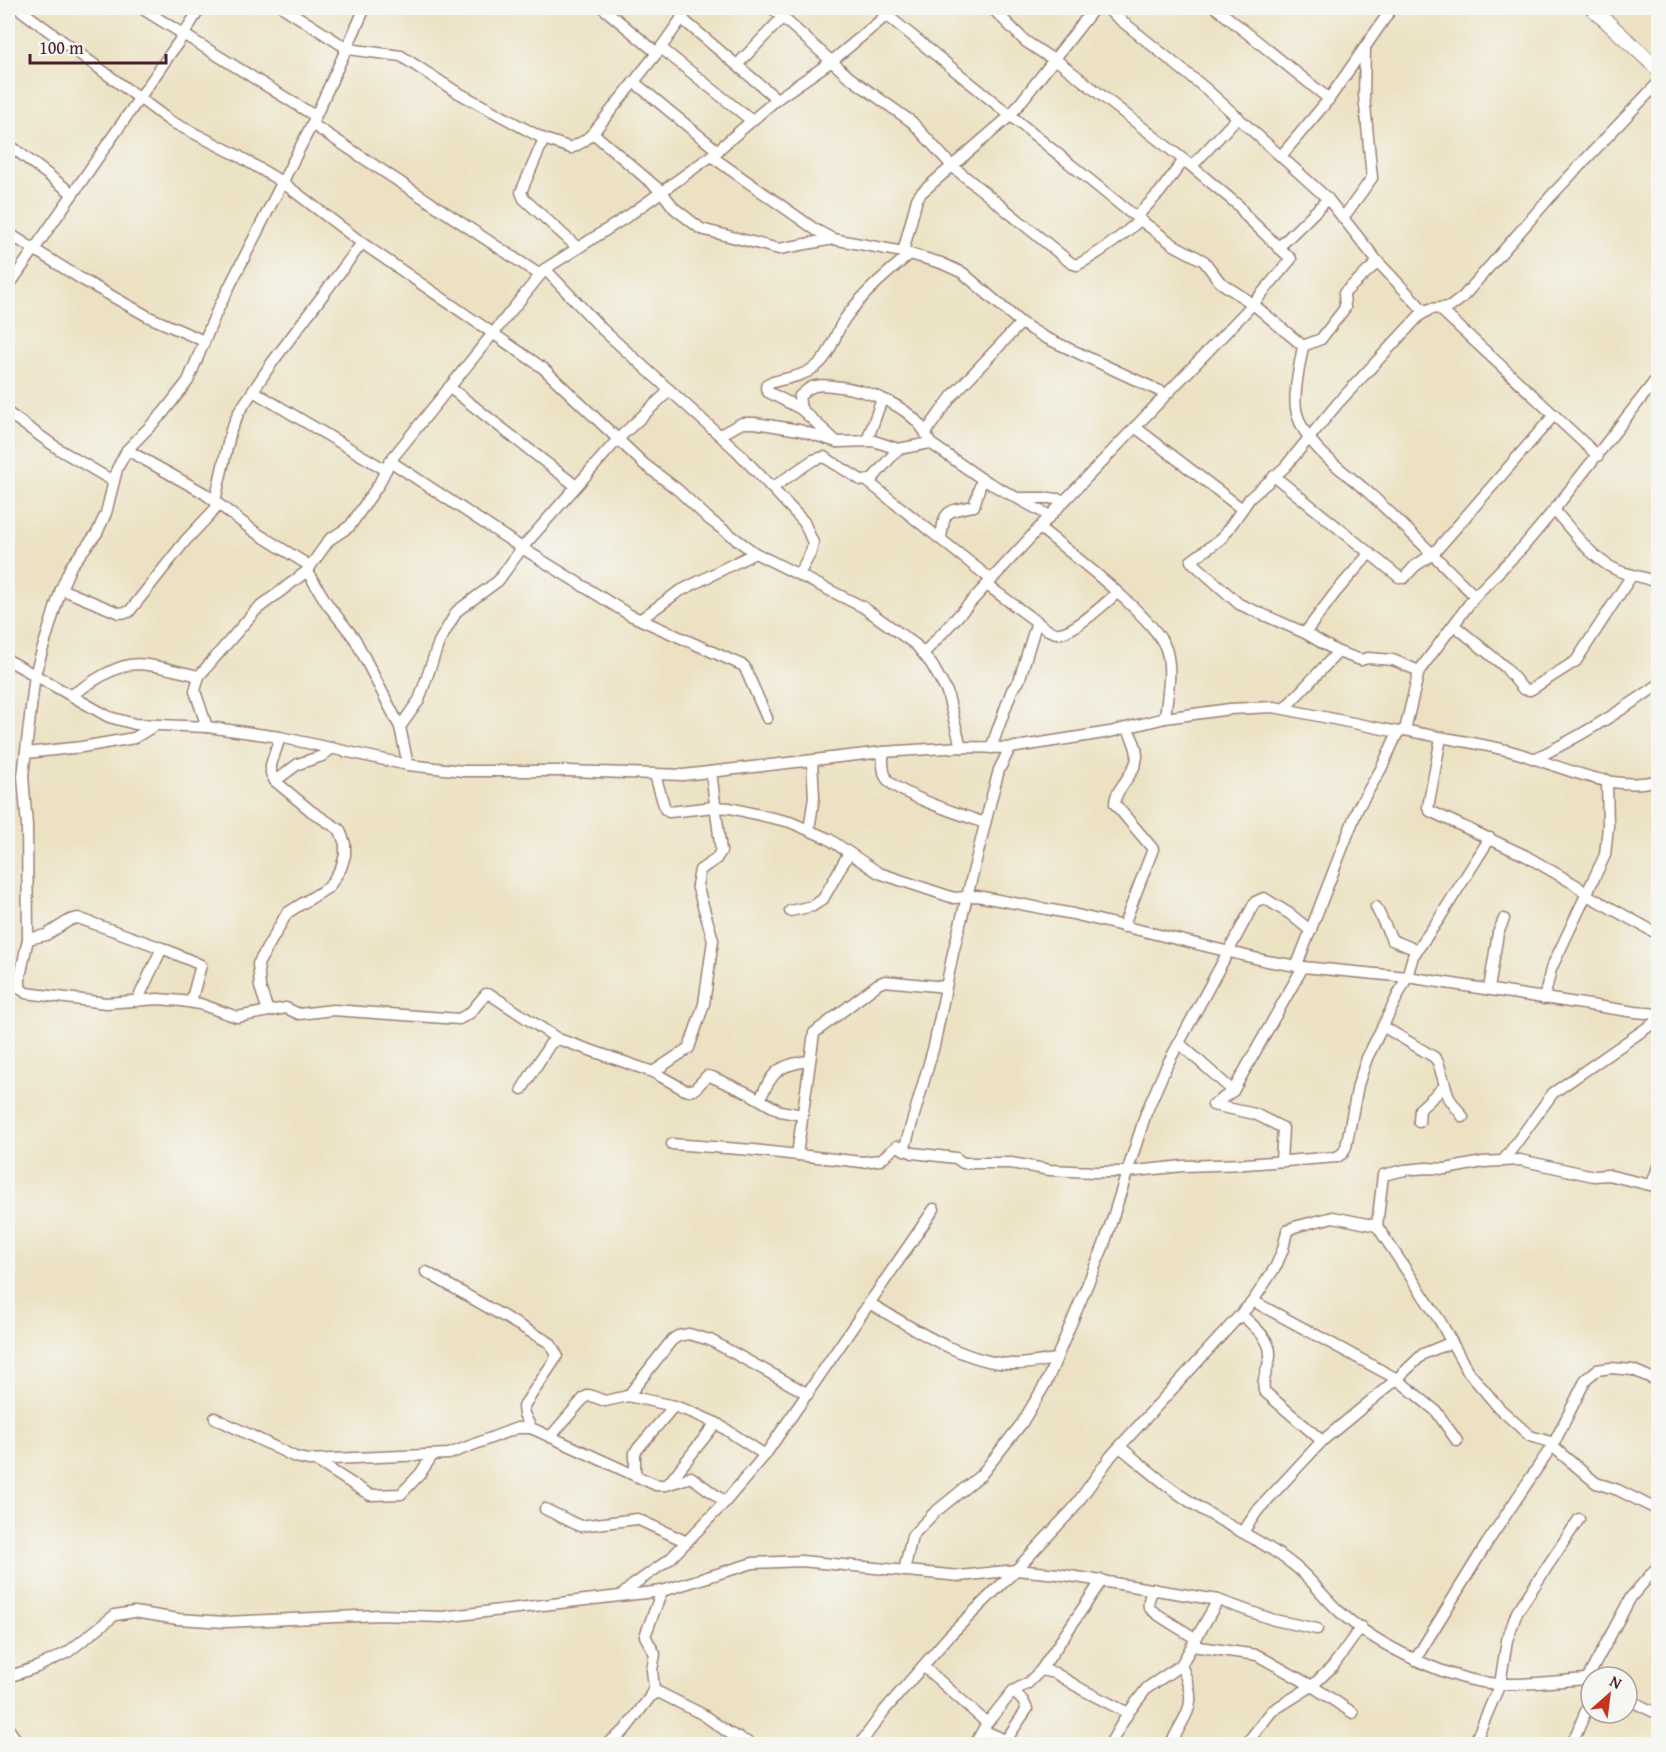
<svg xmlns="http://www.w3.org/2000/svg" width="1666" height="1752" font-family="'Gentium Book Plus',serif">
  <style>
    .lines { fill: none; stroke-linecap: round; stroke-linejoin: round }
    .minor-casing { stroke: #9b8077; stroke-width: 13 }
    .major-casing { stroke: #9b8077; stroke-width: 16 }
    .minor { stroke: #fff; stroke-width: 10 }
    .major { stroke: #fff; stroke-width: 14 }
  </style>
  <rect width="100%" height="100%" fill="#f6f6f2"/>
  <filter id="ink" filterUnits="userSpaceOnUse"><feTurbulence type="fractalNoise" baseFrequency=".0167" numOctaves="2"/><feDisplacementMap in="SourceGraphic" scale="12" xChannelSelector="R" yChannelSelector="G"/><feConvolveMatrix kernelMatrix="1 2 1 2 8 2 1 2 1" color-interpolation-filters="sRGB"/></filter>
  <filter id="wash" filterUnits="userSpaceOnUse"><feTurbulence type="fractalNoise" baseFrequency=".008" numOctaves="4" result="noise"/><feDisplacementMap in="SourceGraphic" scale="24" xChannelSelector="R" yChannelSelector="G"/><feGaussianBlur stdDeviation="1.35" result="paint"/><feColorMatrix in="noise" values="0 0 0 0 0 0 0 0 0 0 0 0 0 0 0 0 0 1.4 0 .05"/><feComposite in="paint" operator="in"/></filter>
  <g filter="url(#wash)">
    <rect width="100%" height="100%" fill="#ece2c3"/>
  </g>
  <g filter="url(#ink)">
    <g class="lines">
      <defs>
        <g id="minor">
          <polyline points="18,8 170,121 237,155 282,182 362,243 543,368 644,464 678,490 710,520 755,553 863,607 916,645 932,665 947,692 961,747"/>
          <polyline points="141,8 315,116"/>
          <polyline points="284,8 348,49 401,56 455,91 544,139 571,148 584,141 593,133 657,53 689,8"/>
          <polyline points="365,8 312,124 216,313 188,381 163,413 127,450 117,469 106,513 97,533 71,566 61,589 35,674 23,776 27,826 28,939 20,977 20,988 26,993 106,1003 158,999 182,1001 200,1004 237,1017 286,1008 299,1014 333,1010 459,1019 470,1013 486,994 491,995 558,1039"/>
          <polyline points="603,8 657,53"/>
          <path d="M772 8 849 77 912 122 952 166 1071 263 1077 265C1100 253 1121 237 1140 220"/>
          <polyline points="878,8 1128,211 1174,245 1204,261 1220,282 1253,304 1303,346"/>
          <polyline points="1099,8 1107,9 1205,88 1328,199 1278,248"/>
          <polyline points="1216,8 1329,99"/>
          <polyline points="681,18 777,99"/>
          <polyline points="661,48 752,121"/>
          <polyline points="737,65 783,17"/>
          <polyline points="634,82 718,151"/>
          <polyline points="312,124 540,275"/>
          <polyline points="593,133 662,192 674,208 701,229 779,249 833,239"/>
          <polyline points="544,139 521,192 524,199 578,248"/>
          <polyline points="8,144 73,194"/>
          <polyline points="711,156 816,230 833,239 903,252 941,263 963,273 1021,323 1044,337 1166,394"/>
          <polyline points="1281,156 1329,99 1392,8"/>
          <polyline points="1192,166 1238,117"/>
          <polyline points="1328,199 1378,262 1425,312"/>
          <polyline points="1136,217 1160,192 1184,160"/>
          <polyline points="1343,218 1372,178 1364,95 1365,48"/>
          <polyline points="8,233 83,280 149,317 204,341"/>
          <polyline points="903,252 917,199 921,193 1010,116 1092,11 1099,8"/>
          <path d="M1378 262 1344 293 1345 308 1321 339 1303 346C1300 365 1292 396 1297 414 1307 449 1345 471 1370 494 1406 527 1440 562 1475 596"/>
          <polyline points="545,269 603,330 737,451 804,522 813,543 811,552 799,574"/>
          <polyline points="8,287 184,34 200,8"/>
          <polyline points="1440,309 1598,456"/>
          <polyline points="449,387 576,486"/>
          <polyline points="253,391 386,470"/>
          <path d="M801 409 768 392 766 388 767 384C783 378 801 378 815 367 831 356 834 335 844 320 861 295 887 273 910 254"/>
          <polyline points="8,413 60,450 113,481"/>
          <polyline points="1135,427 1242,509"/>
          <polyline points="926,432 952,396 1021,323"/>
          <polyline points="720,435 742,423 755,423 799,430 837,442 874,441 898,449"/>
          <polyline points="867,441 882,399"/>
          <path d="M837 442 801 409 799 397C802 394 806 390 810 388 816 384 826 385 833 386 867 389 918 407 930 443"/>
          <polyline points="127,450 204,493 255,532 310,566"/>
          <polyline points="390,461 522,548 612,604 630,615 744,666 767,718"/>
          <polyline points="1274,476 1399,577 1404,578 1415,566 1433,554 1554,415"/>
          <polyline points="867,481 873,478 898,449 930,443 982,479 1050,516"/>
          <polyline points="772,488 813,460 824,457 861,480 867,481 992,580"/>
          <polyline points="1021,498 1049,498 1065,500"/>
          <polyline points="215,501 231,430 239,412 271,364 362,243"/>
          <path d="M1554 510C1573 531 1592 560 1619 571 1632 576 1646 576 1658 584"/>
          <path d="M1040 528C1068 551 1156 618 1166 649 1173 670 1167 696 1165 718"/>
          <path d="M941 539C944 510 946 511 974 506L982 479"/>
          <polyline points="307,571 328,605 355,639 400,727 408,765"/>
          <path d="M987 585 1046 629C1051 631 1055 634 1060 633 1076 631 1104 604 1117 593"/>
          <polyline points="61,589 119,613 129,612 186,540 219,505"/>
          <polyline points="641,619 678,592 755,553"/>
          <polyline points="1454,625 1505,667 1523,689 1530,690 1576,661 1632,575"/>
          <polyline points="1305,633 1335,593 1369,554"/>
          <polyline points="1338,652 1305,633 1239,604 1191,561 1222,538 1250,498 1285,467 1338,403 1419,316 1430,309 1450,307 1462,298 1551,196 1658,83"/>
          <polyline points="924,653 1050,516 1253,304 1291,259 1246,216 1239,206 1184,160 1055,59 1046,55 1025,41 992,8"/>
          <path d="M8 660 109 717 135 724 207 727 280 737 408 765 463 771H569L683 775 883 752 961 747 1010 748 1110 732 1165 718 1230 709 1274 707 1398 732 1405 730C1440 738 1475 742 1510 751 1555 763 1612 794 1658 780"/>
          <path d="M71 695C88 685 106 671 125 666 144 660 179 672 199 676"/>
          <polyline points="1285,708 1338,652 1361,660 1368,658 1393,660 1419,671"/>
          <polyline points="207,727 195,691 199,676 256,610 307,571 329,540 350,526 379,484 390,461 545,269 628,216 711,156 777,99 832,61 887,15 892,8"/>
          <polyline points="400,727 419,700 439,642 457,611 498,581 522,548 618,439 670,390"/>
          <polyline points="1405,730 1419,671 1475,596 1523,547 1554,510 1658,377"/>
          <polyline points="1441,738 1428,807 1430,811 1526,856 1576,885 1587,895 1658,934"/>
          <polyline points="991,748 1012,690 1019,681 1037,621"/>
          <path d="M883 752C883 761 882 772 887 779 897 794 965 816 985 823"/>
          <polyline points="26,753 82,747 134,738 156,725"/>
          <path d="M1534 759C1578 738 1618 713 1658 685"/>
          <polyline points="655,775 665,809 669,812 714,807 730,808 790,822 829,839 879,873 954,898 977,896 1073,914 1267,961 1303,967 1407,977 1635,1012 1658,1014"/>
          <polyline points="275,781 298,764 322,756 332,748"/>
          <polyline points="809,830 814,797 812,761"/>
          <polyline points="1376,907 1392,940 1417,950"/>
          <polyline points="790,911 813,906 823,899 849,853"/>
          <path d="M1123 927 1153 849 1115 804C1115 796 1118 792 1122 786 1140 761 1142 755 1127 728"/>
          <polyline points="28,939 46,935 70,920 78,918 162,948 201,965 191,1002"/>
          <polyline points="1297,965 1358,808 1381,769 1398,732"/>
          <polyline points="8,987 20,988"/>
          <polyline points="1489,989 1498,933 1504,919"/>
          <polyline points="1544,999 1551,969 1605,855 1608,826 1607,780"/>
          <polyline points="137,1001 162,948"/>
          <polyline points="268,1011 260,987 258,964 287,913 329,887 341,868 345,855 345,844 340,830 311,811 275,781 271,773 271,765 280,737"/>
          <polyline points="1384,1027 1434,1057 1438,1062 1449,1098 1463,1117"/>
          <polyline points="1179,1043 1233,1091"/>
          <polyline points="653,1072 689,1048 704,1004 713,940 697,885 700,870 716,859 721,851 711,772"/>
          <polyline points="522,1089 550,1044 558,1039 653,1072 685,1090 694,1090 707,1076 712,1077 748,1093 780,1111 802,1115"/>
          <path d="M760 1099C773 1071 778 1065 809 1061"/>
          <polyline points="1419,1122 1420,1109 1444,1087"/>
          <polyline points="672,1144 753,1150 862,1162 880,1160 897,1146 913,1153 956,1158 963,1163 1011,1163 1050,1170 1094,1172 1127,1172 1183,1166 1246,1164 1337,1157 1343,1153 1346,1147 1358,1085 1367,1058 1407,977 1413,956 1439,919 1490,838"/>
          <polyline points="904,1150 934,1046 953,953 992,796 999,770 1010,748"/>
          <polyline points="797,1155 814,1033 878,984 885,981 945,987"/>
          <polyline points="1281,1161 1283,1128 1255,1114 1213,1105 1233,1091 1303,967"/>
          <polyline points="1503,1161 1553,1093 1658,1020"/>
          <polyline points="1652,1184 1658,1167"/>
          <polyline points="426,1272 550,1343 557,1355 554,1361 523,1407 524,1414 531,1428"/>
          <polyline points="1253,1301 1397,1379 1436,1411 1457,1441"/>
          <path d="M869 1303C910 1326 962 1362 1010 1364 1025 1365 1041 1361 1056 1359"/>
          <path d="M1241 1314C1255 1328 1275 1341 1269 1362 1266 1372 1262 1381 1264 1391L1322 1441"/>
          <polyline points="628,1396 672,1340 678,1336 689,1334 710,1340 808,1394"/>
          <polyline points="215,1418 295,1457 308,1460 449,1454 517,1428 531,1428 656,1485 666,1485 691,1477 725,1502"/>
          <polyline points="550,1437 584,1398 589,1395 605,1401 628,1396 674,1406 691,1412 716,1423 765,1455"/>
          <polyline points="1551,1442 1552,1446 1596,1483 1618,1490 1658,1510"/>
          <polyline points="1554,1443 1530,1436 1499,1408 1467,1370 1440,1321 1377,1226 1383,1175 1405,1170 1426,1168 1446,1169 1483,1162 1520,1160 1594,1176 1608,1175 1658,1187"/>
          <path d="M1120 1447C1147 1469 1173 1492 1203 1510 1234 1529 1268 1544 1296 1567 1313 1581 1325 1599 1341 1613 1377 1645 1451 1682 1500 1684 1529 1685 1558 1681 1587 1679L1591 1681"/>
          <polyline points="315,1460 370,1495 401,1494 420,1474 432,1456"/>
          <polyline points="635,1476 635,1452 674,1406"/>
          <polyline points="668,1484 716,1423"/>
          <polyline points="545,1509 580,1526 637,1519 687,1542"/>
          <polyline points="1243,1532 1258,1510 1322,1441 1397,1379 1423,1354 1452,1342"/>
          <polyline points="904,1571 912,1536 934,1513 981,1475 1022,1423 1047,1381 1104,1245 1146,1113 1166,1067 1255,902 1264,898 1290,914 1311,931"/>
          <path d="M1153 1589C1151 1594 1147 1601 1149 1607 1151 1612 1188 1633 1196 1639"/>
          <polyline points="623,1594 633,1585 670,1559 725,1502 765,1455 934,1209"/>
          <polyline points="1192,1646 1257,1655 1312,1686 1353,1713"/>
          <polyline points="1415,1660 1487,1543 1554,1443 1586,1379 1597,1370 1611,1368 1633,1370 1658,1381"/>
          <polyline points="923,1666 987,1723"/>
          <polyline points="1041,1670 1055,1673 1083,1690 1128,1713"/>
          <polyline points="8,1677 37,1667 68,1652 115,1615 134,1612 178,1619 225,1622 380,1615 442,1617 662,1591 753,1563 801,1561 960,1576 1016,1570 1058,1574 1218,1600 1274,1620 1317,1629"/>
          <polyline points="1587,1679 1631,1597 1658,1566"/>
          <polyline points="650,1696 654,1688 652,1670 655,1654 645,1636 662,1591"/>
          <polyline points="1627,1699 1658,1714"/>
          <polyline points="8,1728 19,1744"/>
          <polyline points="983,1730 1005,1740 1008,1737 1027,1709 1023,1701 1013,1691"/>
          <polyline points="607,1744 624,1731 650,1697 658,1692 702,1714 729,1733 751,1744"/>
          <polyline points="860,1744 884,1711 948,1637 1016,1570 1073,1509 1111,1456 1253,1301 1276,1266 1283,1249 1287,1231 1294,1227 1333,1217 1377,1226"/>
          <polyline points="975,1744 987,1723 1013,1691 1028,1683 1041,1670 1102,1580"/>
          <polyline points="1110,1744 1128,1713 1147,1688 1181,1665 1218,1600"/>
          <path d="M1171 1744C1188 1708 1199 1707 1181 1665"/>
          <polyline points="1246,1744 1272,1711 1312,1686 1333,1666 1361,1627"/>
          <polyline points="1474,1744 1500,1684 1507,1640 1517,1612 1579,1519"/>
          <polyline points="1572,1744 1591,1699"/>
        </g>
        <polyline id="major" points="1592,8 1658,69"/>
      </defs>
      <use href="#minor" class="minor-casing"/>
      <use href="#major" class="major-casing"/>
      <use href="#minor" class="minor"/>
      <use href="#major" class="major"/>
    </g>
  </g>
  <rect width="1666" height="1752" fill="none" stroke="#f6f6f2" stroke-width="30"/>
  <g transform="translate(1609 1695) rotate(28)"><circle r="28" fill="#f6f6f2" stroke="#b1a0a2" stroke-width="1.5"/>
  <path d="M0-4.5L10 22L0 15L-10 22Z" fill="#c8321e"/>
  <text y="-9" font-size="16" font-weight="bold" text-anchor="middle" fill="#4a1f2b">N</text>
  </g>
  <path d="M30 54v9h136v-9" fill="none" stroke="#4a1f2b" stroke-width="3"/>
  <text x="39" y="54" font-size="18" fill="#4a1f2b" stroke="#f6f6f2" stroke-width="4.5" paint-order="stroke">100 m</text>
</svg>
